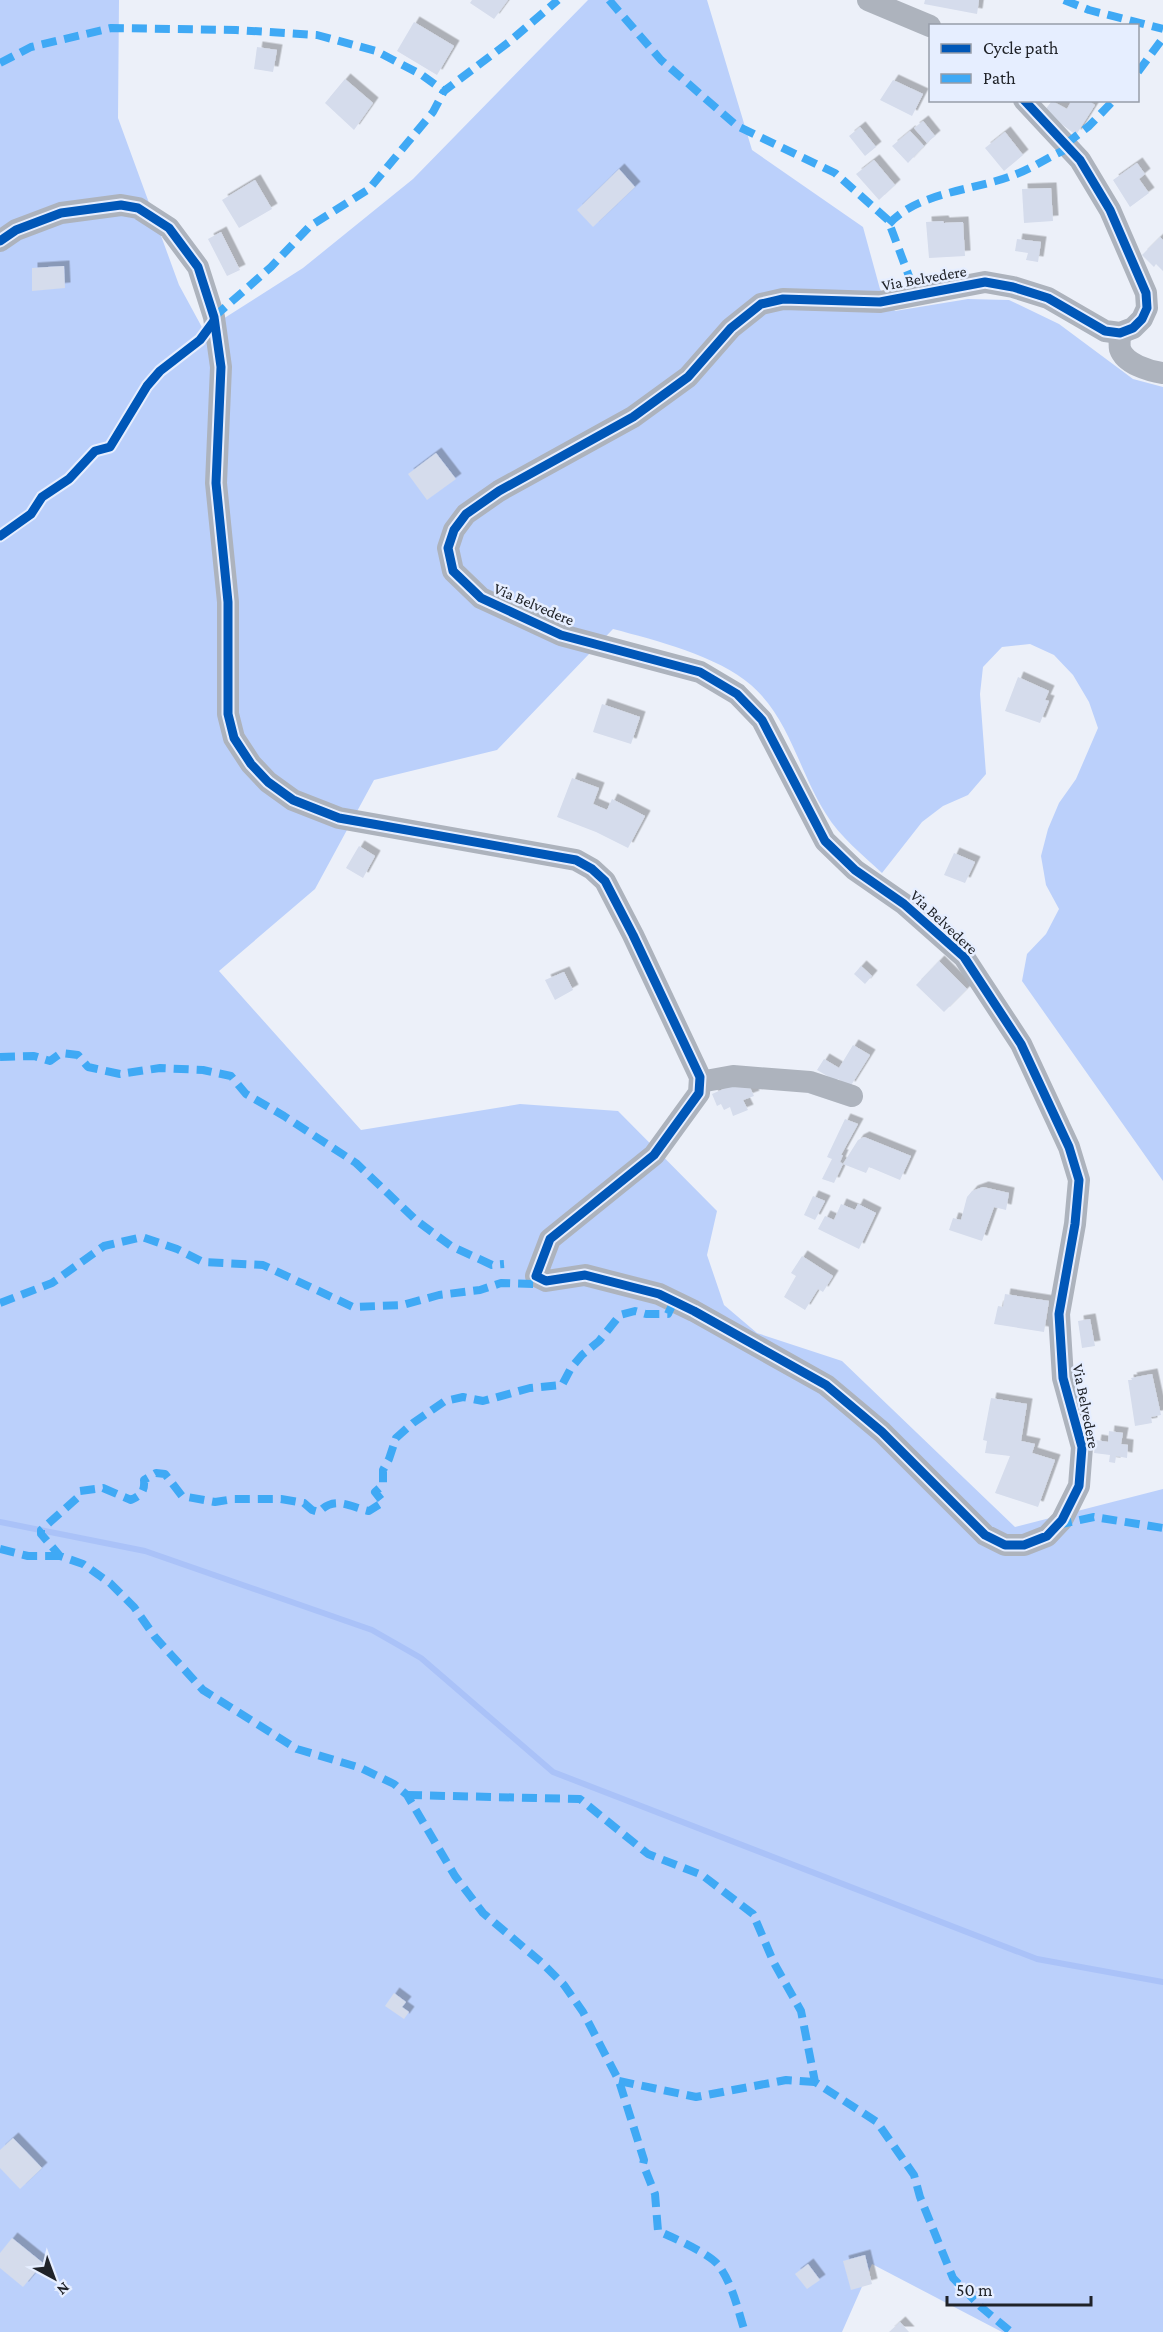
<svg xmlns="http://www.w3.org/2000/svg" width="1163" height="2332" font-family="'Crimson Pro',serif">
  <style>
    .forest { fill: #bbd0fb }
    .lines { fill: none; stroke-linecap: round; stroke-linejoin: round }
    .stream { stroke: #aac2f8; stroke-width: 6 }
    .building { fill: #d5dcec; filter: url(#shadow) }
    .minor { stroke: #adb3bd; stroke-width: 22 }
    .quiet { stroke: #3fa9f5; stroke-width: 8; stroke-dasharray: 15 8; stroke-linecap: butt }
    .cycleway-casing { stroke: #e6eeff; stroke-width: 13 }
    .cycleway { stroke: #0057b8; stroke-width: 9 }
    .labels { text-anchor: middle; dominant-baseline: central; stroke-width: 5; stroke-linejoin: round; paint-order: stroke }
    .street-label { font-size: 16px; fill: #202329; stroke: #e6eeff }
  </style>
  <defs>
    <filter id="shadow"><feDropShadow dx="5.5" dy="-5.5" stdDeviation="0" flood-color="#0004"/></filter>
  </defs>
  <rect width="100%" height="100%" fill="#ecf0f9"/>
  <path class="forest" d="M0 0H119L118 118 179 285 204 331 303 268 413 179 588 0H707L752 150 863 227 880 289 895 311 968 299 1009 300 1059 324 1133 379 1163 387V1181L1022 981 1027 954 1046 934 1059 909 1046 885 1041 856 1048 829 1059 803 1076 779 1098 728 1089 702 1073 675 1054 655 1030 644 1002 647 983 667 980 694 986 774 968 795 943 806 922 822 882 873C863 855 840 837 826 814 799 772 790 719 751 685 718 656 655 640 613 629L497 750 374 780 315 889 219 971 361 1130 520 1104 618 1111 717 1211 707 1255 724 1305 757 1333 842 1361 1015 1527 1163 1489V2332H1002L872 2264 842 2332H0Z"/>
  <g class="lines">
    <polyline class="stream" points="0,1522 145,1551 372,1630 421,1658 553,1772 1037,1959 1163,1982"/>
  </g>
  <g class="building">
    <polygon points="472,0 508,0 494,19 470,3"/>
    <polygon points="925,0 979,0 977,14 924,4"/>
    <polygon points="414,22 454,46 437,75 397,51"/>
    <polygon points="257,47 277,50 273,72 254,69"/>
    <polygon points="345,79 373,103 354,130 325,103"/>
    <polygon points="893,80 923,94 912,116 880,100"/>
    <polygon points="1072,100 1087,100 1095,105 1076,135 1044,111 1052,101 1067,109"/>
    <polygon points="923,121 935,136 927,143 914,128"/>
    <polygon points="860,127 876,147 865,156 849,136"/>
    <polygon points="910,131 924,146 908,163 892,146"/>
    <polygon points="1005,132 1023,155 1004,171 985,148"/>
    <polygon points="874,160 895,185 879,200 856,174"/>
    <polygon points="1137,163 1145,174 1139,179 1149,193 1130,207 1113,180"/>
    <polygon points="619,169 635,187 593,227 577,210"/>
    <polygon points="255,180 272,209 239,228 222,200"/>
    <polygon points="1051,188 1053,221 1024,223 1022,189"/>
    <polygon points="943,221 944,223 963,222 965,256 929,258 926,222"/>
    <polygon points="221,232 240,270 227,276 208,239"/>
    <polygon points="1160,237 1163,240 1163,271 1156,264 1154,267 1142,255"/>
    <polygon points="1017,239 1041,242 1038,262 1026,260 1028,253 1015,251"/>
    <polygon points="64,266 65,288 32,291 32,268"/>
    <polygon points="436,453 456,479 427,500 408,474"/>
    <polygon points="1018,677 1049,691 1045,700 1049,701 1040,723 1005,711"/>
    <polygon points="602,704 640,717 631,744 593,732"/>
    <polygon points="572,778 599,788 593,804 607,810 612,799 645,816 628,848 596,832 557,817"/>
    <polygon points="359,846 375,856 363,878 346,868"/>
    <polygon points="954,853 975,862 965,883 944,875"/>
    <polygon points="939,961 967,989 944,1012 916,985"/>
    <polygon points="861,966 872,976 865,984 854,974"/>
    <polygon points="564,972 573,990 555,1000 545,980"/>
    <polygon points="853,1045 870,1055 850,1087 838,1079 836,1081 817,1070 824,1059 839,1068"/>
    <polygon points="746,1079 754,1096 743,1100 748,1110 733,1116 730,1107 724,1110 721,1104 717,1106 712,1094"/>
    <polygon points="845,1119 858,1124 841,1155 843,1155 840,1162 843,1164 834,1183 822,1179 832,1159 827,1157"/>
    <polygon points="864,1137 911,1156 900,1180 869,1167 866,1173 843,1164 858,1140"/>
    <polygon points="983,1187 1009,1193 1006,1210 994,1207 982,1241 949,1230 953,1218 961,1220 967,1197 972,1191"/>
    <polygon points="813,1196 825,1201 815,1220 804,1215"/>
    <polygon points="841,1204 855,1210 858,1204 876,1213 859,1249 818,1229 825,1216 834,1220"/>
    <polygon points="802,1256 833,1276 823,1292 818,1289 805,1310 784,1297 796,1276 791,1273"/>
    <polygon points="1005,1294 1049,1301 1044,1332 994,1324 998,1306 1003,1307"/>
    <polygon points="1090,1319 1095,1346 1082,1348 1078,1321"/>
    <polygon points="1152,1374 1161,1415 1151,1417 1152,1423 1135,1426 1128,1380 1132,1380 1131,1378"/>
    <polygon points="991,1398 1027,1404 1021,1441 1035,1444 1032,1453 1055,1460 1038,1507 995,1493 1010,1456 985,1453 987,1441 983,1440"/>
    <polygon points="1109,1431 1123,1433 1121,1444 1128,1445 1127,1458 1116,1456 1115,1463 1109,1462 1110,1455 1094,1453 1096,1440 1108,1442"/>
    <polygon points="394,1993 406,2002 402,2007 409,2012 404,2019 385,2006"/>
    <polygon points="13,2138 42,2168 20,2189 0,2168 0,2150"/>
    <polygon points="12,2238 43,2263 23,2287 0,2268 0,2253"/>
    <polygon points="865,2255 872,2284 851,2290 843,2261"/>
    <polygon points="808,2264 820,2280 807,2289 795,2274"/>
    <polygon points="900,2322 909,2332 889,2332"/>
  </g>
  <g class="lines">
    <g class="minor">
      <polyline points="868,0 930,26"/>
      <polyline points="0,241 16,230 61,213 121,205 138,208 169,228 198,267 214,317 221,367 216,483 228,602 228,714 234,738 251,764 268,782 293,800 339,818 576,860 592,869 605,881 633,935 700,1077 699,1093 654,1155 550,1239 536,1276 546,1281 585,1275 659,1294 694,1311 826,1385 882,1432 985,1535 1005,1545 1024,1545 1047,1536 1062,1520 1079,1486 1082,1447 1063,1378 1059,1314 1075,1224 1079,1180 1069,1147 1021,1044 964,957 904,904 855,870 825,841 762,720 737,694 700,672 561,635 481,598 453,571 448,548 454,530 466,514 499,491 633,417 688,377 731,328 761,304 783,299 880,302 985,282 1013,287 1048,298 1105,331 1120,333 1133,328 1142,319 1147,308 1146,293 1110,210 1080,160 1024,100"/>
      <path d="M1120 333C1120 338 1119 344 1120 349 1125 364 1149 371 1163 373"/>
      <polyline points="700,1082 733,1076 810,1082 852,1096"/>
    </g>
    <g class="quiet">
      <polyline points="609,0 661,60 737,126 835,173 888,220 916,295"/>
      <polyline points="1064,0 1089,10 1163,29"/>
      <polyline points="0,63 31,47 111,28 236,30 317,35 376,51 422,75 444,91 509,42 558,0"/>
      <polyline points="1138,72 1163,38"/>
      <polyline points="1066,144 1089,126 1114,100"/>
      <path d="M889 224C917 192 977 190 1014 175 1033 168 1050 156 1069 148"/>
      <polyline points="214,317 271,267 310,226 369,189 433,112 444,91"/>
      <polyline points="0,1057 34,1056 50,1061 61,1053 78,1055 88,1067 120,1074 160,1068 203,1070 231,1076 246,1094 284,1116 356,1163 417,1221 451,1246 492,1265 504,1264"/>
      <path d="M674 1301 668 1314H646L635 1311 620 1315 599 1341 582 1355 571 1368 562 1385 530 1388 483 1401 463 1397 445 1401 413 1423 396 1438 389 1459 383 1470V1485L375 1492 383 1502 369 1511C350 1507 335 1495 319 1512L312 1510 304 1503 281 1499H234L215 1502 182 1496 165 1474 156 1473 144 1480C145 1492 141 1495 131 1500L103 1488 80 1491 77 1498 41 1530V1534L60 1556 83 1564 110 1583 134 1607 155 1637 203 1690 297 1749 361 1768 394 1784 407 1795 455 1876 483 1913 541 1962 564 1985 583 2012 619 2081 644 2160 643 2164 655 2194 658 2231C672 2237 711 2254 719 2266 733 2285 738 2311 745 2332"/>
      <polyline points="0,1303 52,1283 104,1246 142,1237 177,1249 203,1262 263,1265 353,1307 403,1305 439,1295 480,1290 501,1283 535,1284 546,1281"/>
      <polyline points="1057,1525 1094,1517 1163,1528"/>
      <polyline points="0,1549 28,1556 60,1556"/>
      <polyline points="407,1795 580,1799 648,1854 702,1875 753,1914 774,1963 801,2011 815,2082 877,2122 914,2175 920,2197 953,2278 981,2307 1011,2332"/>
      <polyline points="619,2081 696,2097 786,2080 815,2082"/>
    </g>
    <defs>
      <g id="cycleway">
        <polyline points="0,241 16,230 61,213 121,205 138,208 169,228 198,267 214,317 221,367 216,483 228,602 228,714 234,738 251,764 268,782 293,800 339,818 576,860 592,869 605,881 633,935 700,1077 699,1093 654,1155 550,1239 536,1276 546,1281 585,1275 659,1294 694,1311 826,1385 882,1432 985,1535 1005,1545 1024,1545 1047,1536 1062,1520 1079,1486 1082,1447 1063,1378 1059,1314 1075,1224 1079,1180 1069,1147 1021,1044 964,957 904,904 855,870 825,841 762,720 737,694 700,672 561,635 481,598 453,571 448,548 454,530 466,514 499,491 633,417 688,377 731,328 761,304 783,299 880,302 985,282 1013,287 1048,298 1105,331 1120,333 1133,328 1142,319 1147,308 1146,293 1110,210 1080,160 1024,100"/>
        <polyline points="0,536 31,514 42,497 69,479 95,451 110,447 147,386 160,371 200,340 214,321"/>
      </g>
    </defs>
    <use href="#cycleway" class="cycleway-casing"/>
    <use href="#cycleway" class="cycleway"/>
  </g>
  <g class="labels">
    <g class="street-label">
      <text transform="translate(924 278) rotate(-10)">Via Belvedere</text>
      <text transform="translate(534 604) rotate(23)">Via Belvedere</text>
      <text transform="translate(944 922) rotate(43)">Via Belvedere</text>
      <text transform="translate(1086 1406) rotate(79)">Via Belvedere</text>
    </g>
  </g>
  <rect x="929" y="24" width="210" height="78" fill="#e6eeff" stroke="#979da9" stroke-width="1.5"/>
  <rect x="941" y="44" width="30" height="9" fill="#0057b8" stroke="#979da9" stroke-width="1.5"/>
  <text x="983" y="54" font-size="18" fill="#202329">Cycle path</text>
  <rect x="941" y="74" width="30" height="9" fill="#3fa9f5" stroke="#979da9" stroke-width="1.5"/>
  <text x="983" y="84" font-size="18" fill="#202329">Path</text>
  <g transform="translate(54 2278) rotate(139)" stroke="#e6eeff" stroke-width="4.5" paint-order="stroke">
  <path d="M0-4.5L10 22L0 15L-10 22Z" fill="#202329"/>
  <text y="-9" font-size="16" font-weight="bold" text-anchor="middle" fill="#202329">N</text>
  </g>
  <path d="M947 2296v9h144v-9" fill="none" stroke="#202329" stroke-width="3"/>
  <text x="956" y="2296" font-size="18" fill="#202329" stroke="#e6eeff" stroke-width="4.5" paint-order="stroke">50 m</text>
</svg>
